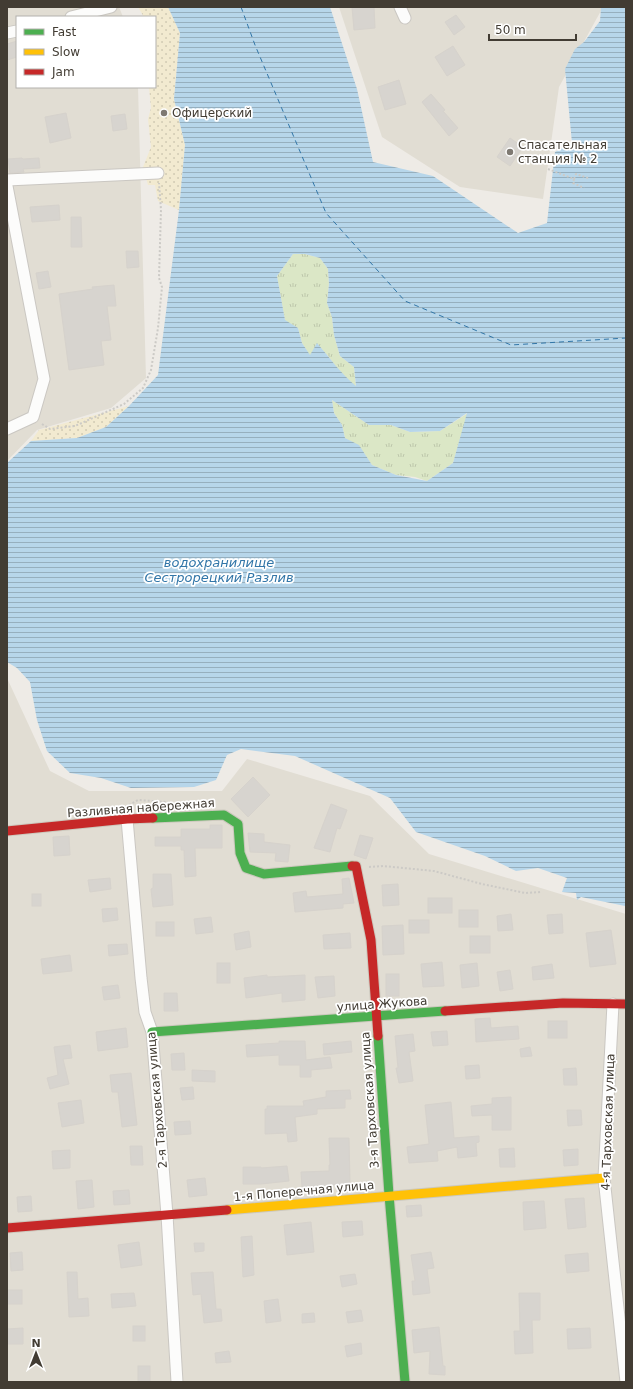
<svg xmlns="http://www.w3.org/2000/svg" width="633" height="1389" font-family="'DejaVu Sans',sans-serif">
  <style>
    .residential { fill: #e1ddd3 }
    .grass { fill: url(#grass-tufts) }
    .sand { fill: url(#sand-dots) }
    .water { fill: url(#water-rules); fill-rule: evenodd }
    .lines { fill: none; stroke-linecap: round; stroke-linejoin: round }
    .ferry { stroke: #3276a8; stroke-width: 1; stroke-dasharray: 5 4; stroke-linecap: butt }
    .building { fill: #d7d4cf; stroke: #d6d2cc }
    .street-casing { stroke: #cac7c2; stroke-width: 13 }
    .fast-casing { stroke: #ccc8bd; stroke-width: 11 }
    .slow-casing { stroke: #ccc8bd; stroke-width: 11 }
    .jam-casing { stroke: #ccc8bd; stroke-width: 11 }
    .path { stroke: #cccac6; stroke-width: 2; stroke-dasharray: 2 2; stroke-linecap: butt }
    .street { stroke: #fcfcfb; stroke-width: 11 }
    .fast { stroke: #4caf50; stroke-width: 9 }
    .slow { stroke: #ffc107; stroke-width: 9 }
    .jam { stroke: #c62828; stroke-width: 9 }
    .poi-dot { fill: #7e7972; stroke: #fff; stroke-width: 1.5 }
    .labels { text-anchor: middle; dominant-baseline: central; stroke-width: 3.5; stroke-linejoin: round; paint-order: stroke }
    .poi-label { font-size: 12px; fill: #423c33; stroke: #fff; text-anchor: start }
    .street-label { font-size: 12px; fill: #423c33; stroke: #fff }
    .water-label { font-size: 13px; font-style: italic; fill: #3276a8; stroke: #fff }
  </style>
  <defs>
    <pattern id="grass-tufts" width="24" height="20" patternUnits="userSpaceOnUse"><rect width="24" height="20" fill="#dbe7c6"/><path d="M3 7l-1-3M5 7V3M7 7l1-3M15 17l-1-3M17 17v-4M19 17l1-3" fill="none" stroke="#bdc7ab"/></pattern>
    <pattern id="sand-dots" width="8" height="8" patternUnits="userSpaceOnUse"><rect width="8" height="8" fill="#f2ead0"/><path d="M2 2h.1M6 6h.1" fill="none" stroke="#d1cab3" stroke-width="1.8" stroke-linecap="round"/></pattern>
    <pattern id="water-rules" width="6" height="5" patternUnits="userSpaceOnUse"><rect width="6" height="5" fill="#b7d6ea"/><path d="M0 2.5h6" fill="none" stroke="#96afbe"/></pattern>
  </defs>
  <rect width="100%" height="100%" fill="#eeebe6"/>
  <g class="residential">
    <polygon points="7,7 119,7 123,17 17,17 17,87 138,87 146,378 111,408 37,430 7,461"/>
    <polygon points="339,7 603,7 559,87 543,199 460,187 382,137"/>
    <polygon points="7,678 50,771 89,791 222,791 247,759 370,796 429,854 626,914 626,1382 7,1382"/>
  </g>
  <g class="grass">
    <polygon points="293,254 305,254 320,258 328,269 329,284 327,303 332,317 334,335 340,356 354,367 356,387 339,371 328,356 317,344 310,356 302,343 298,328 285,321 277,276"/>
    <polygon points="332,400 369,425 391,425 410,432 440,431 468,413 453,463 427,481 415,477 396,475 372,465 359,446 345,438 342,425 334,413"/>
  </g>
  <g class="sand">
    <polygon points="138,7 168,7 180,33 174,99 185,145 179,210 158,201 155,185 148,185 143,167 151,147 148,119 151,108 149,87 155,87 155,50 156,49 155,45 155,17 144,17"/>
    <polygon points="129,406 106,427 77,438 31,441 39,430"/>
  </g>
  <path class="water" d="M168 7H330L357 89 373 162 433 176 518 233 547 223 555 152 572 143 565 69 575 49 584 42 600 21 601 7H626V898H625V906L581 897 577 900 576 893 562 892 567 878 538 868 516 871 485 856 416 832 390 798 295 756 241 749 227 755 216 780 194 787 131 788 101 778 70 773 47 751 37 720 30 682 17 668 7 662 8 634 7 632V463L31 441 77 438 106 427 129 406 158 375 179 210 185 145 174 99 180 33ZM293 254H305L320 258 328 269 329 284 327 303 332 317 334 335 340 356 354 367 356 386C341 374 330 358 317 343L310 355 302 343 298 328 285 320 277 276ZM332 400 369 425H391L410 432 440 431 467 413 453 463 427 481 396 475 372 465 359 445 345 438 342 425 334 413Z"/>
  <g class="lines">
    <polyline class="ferry" points="241,7 255,45 326,213 405,301 511,345 626,338"/>
  </g>
  <g class="building">
    <polygon points="352,7 374,7 375,28 354,30"/>
    <polygon points="456,15 465,27 454,35 445,22"/>
    <polygon points="17,41 17,57 7,60 7,44"/>
    <polygon points="453,46 465,65 447,76 435,57"/>
    <polygon points="399,80 406,104 385,110 378,87"/>
    <polygon points="431,94 445,110 443,111 458,128 449,136 422,102"/>
    <polygon points="66,113 71,138 50,143 45,117"/>
    <polygon points="125,114 127,129 113,131 111,116"/>
    <polygon points="510,138 523,147 510,166 497,157"/>
    <polygon points="22,158 23,159 39,158 40,168 23,169 24,172 10,173 8,159"/>
    <polygon points="59,205 60,220 32,222 30,207"/>
    <polygon points="71,217 81,217 82,247 71,247"/>
    <polygon points="126,251 138,251 139,267 127,268"/>
    <polygon points="48,271 51,287 39,289 36,273"/>
    <polygon points="114,285 116,306 107,306 111,340 101,341 104,365 69,370 59,294 93,289 92,287"/>
    <polygon points="253,777 270,795 248,817 231,799"/>
    <polygon points="331,804 347,810 340,829 337,828 330,852 314,848"/>
    <polygon points="210,825 222,825 222,848 195,848 196,876 185,877 184,850 181,850 181,846 155,846 155,837 181,837 181,829 210,829"/>
    <polygon points="248,833 264,834 264,842 290,845 288,862 275,861 276,853 250,852"/>
    <polygon points="360,835 373,838 366,859 354,855"/>
    <polygon points="69,836 70,855 54,856 53,837"/>
    <polygon points="153,874 171,874 173,905 153,907 151,889 153,888"/>
    <polygon points="110,878 111,889 90,892 88,880"/>
    <polygon points="349,878 354,903 343,904 343,908 295,912 293,893 306,891 307,897 343,894 342,879"/>
    <polygon points="398,884 399,905 383,906 382,885"/>
    <rect x="32" y="894" width="9" height="12"/>
    <rect x="428" y="898" width="24" height="15"/>
    <polygon points="117,908 118,920 103,922 102,909"/>
    <rect x="459" y="910" width="19" height="17"/>
    <polygon points="511,914 513,930 498,931 497,916"/>
    <polygon points="562,914 563,933 549,934 547,915"/>
    <polygon points="211,917 213,932 196,934 194,919"/>
    <rect x="409" y="920" width="20" height="13"/>
    <rect x="156" y="922" width="18" height="14"/>
    <polygon points="403,925 404,954 383,955 382,926"/>
    <polygon points="611,930 616,964 590,967 586,933"/>
    <polygon points="249,931 251,947 236,950 234,934"/>
    <polygon points="350,933 351,948 324,949 323,935"/>
    <rect x="470" y="936" width="20" height="17"/>
    <polygon points="127,944 128,954 109,956 108,945"/>
    <polygon points="70,955 72,971 43,974 41,959"/>
    <polygon points="442,962 444,986 423,987 421,964"/>
    <rect x="217" y="963" width="13" height="20"/>
    <polygon points="477,963 479,986 462,988 460,965"/>
    <polygon points="552,964 554,978 533,980 532,967"/>
    <polygon points="510,970 513,989 500,991 497,972"/>
    <rect x="386" y="974" width="13" height="22"/>
    <polygon points="267,975 267,977 305,975 305,1000 282,1002 282,993 246,998 244,978"/>
    <polygon points="334,976 335,996 318,998 315,977"/>
    <polygon points="118,985 120,998 104,1000 102,987"/>
    <polygon points="164,993 177,993 178,1011 164,1011"/>
    <polygon points="490,1018 491,1028 518,1026 519,1039 476,1042 475,1019"/>
    <rect x="548" y="1021" width="19" height="17"/>
    <polygon points="126,1028 128,1047 98,1051 96,1032"/>
    <polygon points="447,1031 448,1045 433,1046 431,1032"/>
    <polygon points="413,1034 415,1051 409,1052 413,1081 399,1083 396,1068 398,1068 395,1036"/>
    <polygon points="279,1041 305,1041 306,1060 330,1057 332,1068 311,1070 311,1077 300,1077 300,1065 279,1065 279,1055 247,1057 246,1045 279,1043"/>
    <polygon points="351,1041 352,1052 324,1055 323,1044"/>
    <polygon points="70,1045 72,1058 63,1059 69,1084 50,1089 47,1078 58,1075 54,1047"/>
    <polygon points="530,1047 532,1056 521,1057 520,1049"/>
    <polygon points="184,1053 185,1070 172,1070 171,1054"/>
    <polygon points="479,1065 480,1078 466,1079 465,1066"/>
    <polygon points="576,1068 577,1085 564,1085 563,1069"/>
    <polygon points="192,1070 215,1071 215,1082 192,1081"/>
    <polygon points="131,1073 137,1125 122,1127 118,1092 112,1092 110,1075"/>
    <polygon points="193,1087 194,1099 182,1100 180,1088"/>
    <polygon points="350,1090 351,1099 345,1099 345,1108 317,1109 317,1114 295,1117 297,1141 288,1142 287,1133 265,1134 265,1109 267,1109 267,1106 304,1106 303,1101 326,1097 326,1091"/>
    <polygon points="511,1097 511,1130 492,1130 492,1115 472,1116 471,1106 492,1104 492,1098"/>
    <polygon points="81,1100 84,1123 62,1127 58,1103"/>
    <polygon points="451,1102 454,1138 479,1136 479,1142 476,1143 477,1156 458,1158 457,1147 437,1151 438,1161 409,1163 407,1147 429,1144 425,1105"/>
    <polygon points="567,1110 581,1110 582,1125 568,1126"/>
    <polygon points="190,1121 191,1134 175,1135 174,1122"/>
    <polygon points="329,1138 349,1138 350,1184 302,1187 301,1172 329,1171 329,1165 330,1165"/>
    <polygon points="130,1146 142,1146 143,1165 131,1165"/>
    <polygon points="514,1148 515,1167 500,1167 499,1149"/>
    <polygon points="578,1149 578,1165 564,1166 563,1150"/>
    <polygon points="70,1150 70,1168 53,1169 52,1151"/>
    <polygon points="287,1166 289,1181 261,1184 243,1184 243,1167 261,1167 261,1168"/>
    <polygon points="205,1178 207,1195 189,1197 187,1180"/>
    <polygon points="92,1180 94,1207 78,1209 76,1181"/>
    <polygon points="129,1190 130,1204 114,1205 113,1191"/>
    <polygon points="31,1196 32,1211 18,1212 17,1197"/>
    <polygon points="584,1198 586,1227 568,1229 565,1199"/>
    <polygon points="544,1201 546,1228 524,1230 523,1202"/>
    <polygon points="421,1205 422,1216 407,1217 406,1206"/>
    <polygon points="362,1221 363,1235 343,1237 342,1222"/>
    <polygon points="311,1222 314,1252 287,1255 284,1225"/>
    <polygon points="252,1236 254,1275 243,1277 241,1237"/>
    <polygon points="139,1242 142,1265 121,1268 118,1245"/>
    <polygon points="194,1243 204,1243 204,1251 195,1252"/>
    <polygon points="22,1252 23,1270 11,1271 10,1253"/>
    <polygon points="431,1252 434,1268 427,1269 430,1293 413,1295 412,1281 415,1281 411,1255"/>
    <polygon points="588,1253 589,1271 567,1273 565,1255"/>
    <polygon points="67,1272 77,1272 78,1299 88,1298 89,1316 69,1317"/>
    <polygon points="213,1272 216,1309 221,1309 222,1321 204,1323 201,1294 193,1295 191,1273"/>
    <polygon points="355,1274 357,1284 342,1287 340,1276"/>
    <rect x="7" y="1290" width="15" height="14"/>
    <polygon points="134,1293 136,1306 112,1308 111,1294"/>
    <polygon points="519,1293 540,1293 540,1320 532,1320 533,1353 515,1354 514,1331 520,1331"/>
    <polygon points="278,1299 281,1321 266,1323 264,1301"/>
    <polygon points="361,1310 363,1321 348,1323 346,1312"/>
    <polygon points="314,1313 315,1322 302,1323 302,1314"/>
    <rect x="133" y="1326" width="12" height="15"/>
    <polygon points="439,1327 443,1366 445,1366 445,1375 429,1374 430,1351 414,1353 412,1330"/>
    <polygon points="23,1328 23,1344 7,1344 7,1329"/>
    <polygon points="590,1328 591,1348 568,1349 567,1329"/>
    <polygon points="361,1343 362,1354 347,1357 345,1346"/>
    <polygon points="229,1351 231,1362 216,1363 215,1353"/>
    <rect x="138" y="1366" width="12" height="15"/>
  </g>
  <g class="lines">
    <defs>
      <g id="street">
        <polyline points="400,7 405,18"/>
        <polyline points="71,17 111,7"/>
        <polyline points="7,33 17,31"/>
        <polyline points="7,180 158,173"/>
        <polyline points="7,186 44,379 33,417 7,429"/>
        <polyline points="127,819 141,978 145,1012 152,1032 167,1215 177,1382"/>
        <polyline points="613,1004 604,1178 626,1382"/>
      </g>
      <g id="fast">
        <polyline points="153,818 224,815 238,824 240,853 246,868 264,874 352,866"/>
        <polyline points="152,1032 445,1011"/>
        <polyline points="378,1036 389,1195 405,1382"/>
      </g>
      <polyline id="slow" points="227,1210 604,1178"/>
      <g id="jam">
        <polyline points="7,831 127,819 153,818"/>
        <polyline points="352,866 356,866 371,940 378,1036"/>
        <polyline points="445,1011 563,1003 626,1004"/>
        <polyline points="7,1228 227,1210"/>
      </g>
    </defs>
    <use href="#street" class="street-casing"/>
    <use href="#fast" class="fast-casing"/>
    <use href="#slow" class="slow-casing"/>
    <use href="#jam" class="jam-casing"/>
    <g class="path">
      <polyline points="548,169 574,179 576,174 588,178"/>
      <polyline points="574,179 573,183 584,188"/>
      <polyline points="42,424 50,429 75,426 124,404 143,388 151,370 158,328 162,287 159,278 161,210 159,183"/>
      <polyline points="129,805 138,800 167,802 168,804"/>
      <polyline points="369,867 383,866 434,871 482,884 525,893 541,892"/>
    </g>
    <use href="#street" class="street"/>
    <use href="#fast" class="fast"/>
    <use href="#slow" class="slow"/>
    <use href="#jam" class="jam"/>
  </g>
  <g class="poi-dot">
    <circle cx="164" cy="113" r="4"/>
    <circle cx="510" cy="152" r="4"/>
  </g>
  <g class="labels">
    <g class="poi-label">
      <text x="172" y="113">Офицерский</text>
      <text x="518" y="145">Спасательная<tspan x="518" dy="14">станция № 2</tspan></text>
    </g>
    <g class="street-label">
      <text transform="translate(141 808) rotate(-4)">Разливная набережная</text>
      <text transform="translate(382 1004) rotate(-4)">улица Жукова</text>
      <text transform="translate(157 1100) rotate(-95)">2-я Тарховская улица</text>
      <text transform="translate(370 1100) rotate(-94)">3-я Тарховская улица</text>
      <text transform="translate(608 1122) rotate(-88)">4-я Тарховская улица</text>
      <text transform="translate(304 1191) rotate(-5)">1-я Поперечная улица</text>
    </g>
    <g class="water-label">
      <text x="219" y="562">водохранилище<tspan x="219" dy="15">Сестрорецкий Разлив</tspan></text>
    </g>
  </g>
  <rect width="633" height="1389" fill="none" stroke="#423c33" stroke-width="16"/>
  <rect x="16" y="16" width="140" height="72" fill="#ffffff" stroke="#b3b1ad"/>
  <rect x="24" y="29" width="20" height="6" fill="#4caf50" stroke="#b3b1ad"/>
  <text x="52" y="36" font-size="12" fill="#423c33">Fast</text>
  <rect x="24" y="49" width="20" height="6" fill="#ffc107" stroke="#b3b1ad"/>
  <text x="52" y="56" font-size="12" fill="#423c33">Slow</text>
  <rect x="24" y="69" width="20" height="6" fill="#c62828" stroke="#b3b1ad"/>
  <text x="52" y="76" font-size="12" fill="#423c33">Jam</text>
  <g transform="translate(36 1353)" stroke="#ffffff" stroke-width="3" paint-order="stroke">
  <path d="M0-3L7 15L0 10L-7 15Z" fill="#423c33"/>
  <text y="-6" font-size="11" font-weight="bold" text-anchor="middle" fill="#423c33">N</text>
  </g>
  <path d="M489 34v6h87v-6" fill="none" stroke="#423c33" stroke-width="2"/>
  <text x="495" y="34" font-size="12" fill="#423c33" stroke="#ffffff" stroke-width="3" paint-order="stroke">50 m</text>
</svg>
